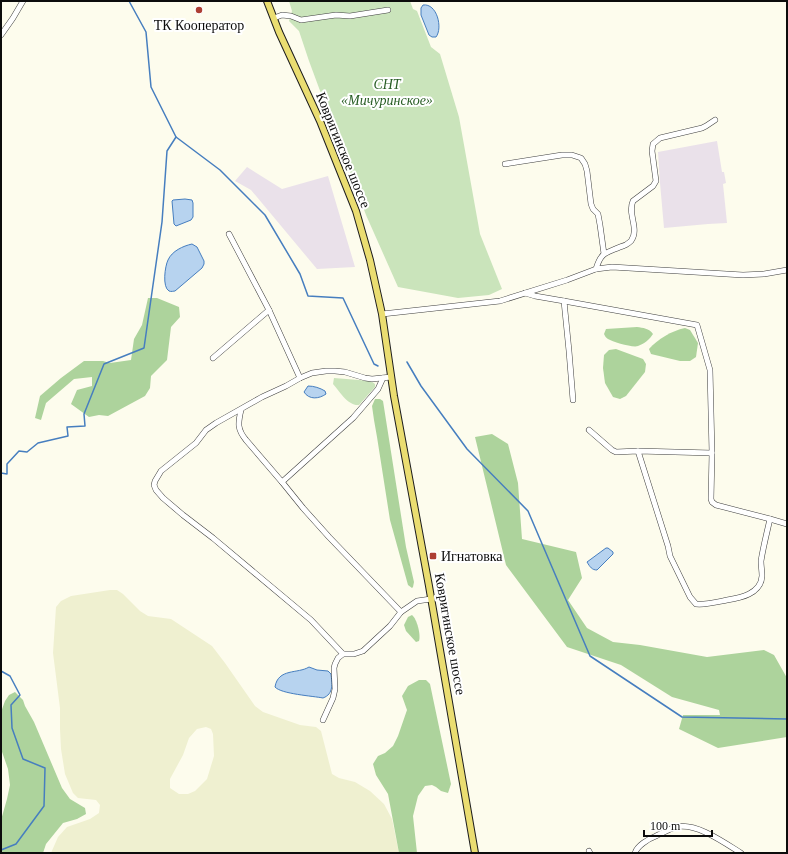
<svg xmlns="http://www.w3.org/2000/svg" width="788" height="854" font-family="Georgia,serif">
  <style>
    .industrial { fill: #eae1ea }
    .farmland { fill: #eff0d0; fill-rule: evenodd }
    .green { fill: #cae4bb }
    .forest { fill: #add39c }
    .water { fill: #b7d3ef; stroke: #467ebf }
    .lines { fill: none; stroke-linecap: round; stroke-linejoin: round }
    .stream { stroke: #467ebf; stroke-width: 1.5 }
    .minor-casing { stroke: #3f3f3f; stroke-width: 6 }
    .major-casing { stroke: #1d1d1d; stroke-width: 8 }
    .minor { stroke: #fff; stroke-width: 5 }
    .major { stroke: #eadd71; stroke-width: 6 }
    .poi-dot { fill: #ad3e33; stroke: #fff; stroke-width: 1.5 }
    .labels { text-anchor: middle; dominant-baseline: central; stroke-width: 4; stroke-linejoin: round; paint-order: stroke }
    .poi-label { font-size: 14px; fill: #0c0c0c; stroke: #fff }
    .park-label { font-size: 14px; font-style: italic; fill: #285d24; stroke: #fff }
    .street-label { font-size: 14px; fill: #0c0c0c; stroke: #fff }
  </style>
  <rect width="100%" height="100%" fill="#fdfced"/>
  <g class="industrial">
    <polygon points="717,141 722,172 724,172 726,183 723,184 727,223 708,224 664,228 660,183 658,152"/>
    <polygon points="247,167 282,189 328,176 355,267 317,269 251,190 235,181"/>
  </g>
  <path class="farmland" d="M110 590H117L123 594 140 611 148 616 171 619 212 646 225 663 255 706 263 712 300 725 316 727 321 731 332 774 339 778 355 782 370 791 384 804 392 819 399 853H51L58 837 67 827 90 819 99 813 100 805 96 800 78 798 73 793 65 774 61 749 60 729V708L53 653 56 607 61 601 71 596ZM206 727 211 729 213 734 214 756 207 779 195 791 188 794H179L170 788V779L183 755 189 738 197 729Z"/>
  <g class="green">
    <polygon points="289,1 410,1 413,9 417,11 431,47 440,54 459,117 480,234 502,289 489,295 458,298 398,287 366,215 309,61 299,31 289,21 292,11"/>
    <path d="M334 378 371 381 375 384V387L359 405C348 406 340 392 333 384Z"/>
  </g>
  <g class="forest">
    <polygon points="148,298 157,298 179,307 180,317 171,327 167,360 151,376 150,388 145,396 108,416 99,415 89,417 71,404 77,390 92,386 92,377 74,379 46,403 41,420 35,418 40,396 61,378 84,361 103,361 110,363 131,360 134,339 142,325"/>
    <path d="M637 327C643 328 649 328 653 334 650 339 644 344 638 346 633 348 613 342 608 339 606 338 605 336 604 334L606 329Z"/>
    <path d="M685 328 690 330 698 343 696 357 690 361H680L651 354 649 349C658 339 671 331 685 328Z"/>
    <polygon points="616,349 643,359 646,364 645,372 626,396 620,399 613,397 605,383 603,368 604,355 609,350"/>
    <polygon points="375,399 380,399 383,401 406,547 414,582 413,587 412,588 408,585 390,520 377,437 374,420 372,406"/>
    <polygon points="492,434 508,444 518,483 522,539 576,552 582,578 568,600 587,628 613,642 640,645 707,657 764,650 774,655 787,678 787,737 718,748 679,729 683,715 720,715 719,710 672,697 621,665 567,647 506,565 475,437"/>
    <path d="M412 615C417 619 421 635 419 641L416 642 406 631 404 625 408 617Z"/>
    <polygon points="419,680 426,680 430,684 451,784 448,793 441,791 436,787 432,785 425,786 418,796 413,816 417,853 399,853 388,794 376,775 373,764 378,756 385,753 393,746 398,736 407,710 402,696 408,686"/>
    <polygon points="15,692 23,700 25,706 34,722 62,788 70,799 85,808 86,814 77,819 63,823 46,844 43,853 1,853 1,820 7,799 10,785 8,769 1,749 1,712 5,701 9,695"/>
  </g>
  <g class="water">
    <path d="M423 5C437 3 443 28 436 37H432L429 35 421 15V8Z"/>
    <polygon points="185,199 192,200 193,203 193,217 191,220 176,226 174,224 172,201 173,200"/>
    <path d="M192 244 197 247 204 261V264L202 268 175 291C174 291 171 292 169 291 162 287 165 266 168 260 172 251 183 246 192 244Z"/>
    <path d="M308 386C314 386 320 388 325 391L326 394C319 399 309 400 304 392Z"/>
    <path d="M606 548H608L613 552V554L597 570C592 570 590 567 587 562Z"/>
    <path d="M309 667 317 670 328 671 331 674C332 683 334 694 323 698 313 696 281 694 275 687 278 668 298 674 309 667Z"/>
  </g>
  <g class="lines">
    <g class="stream">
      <polyline points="176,137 220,170 265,215 300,274 308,296 343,298 374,364 378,366"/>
      <polyline points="407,362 421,386 467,449 528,511 590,656 682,717 787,719"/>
      <polyline points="1,473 7,474 7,464 19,451 27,452 38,443 68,436 67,427 85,426 84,414 104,364 144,348 162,222 167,151 176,137 151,87 146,32 129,1"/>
      <polyline points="1,671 10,676 20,695 11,705 12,728 23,759 45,768 44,806 16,844 1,850"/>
    </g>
    <defs>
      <g id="minor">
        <polyline points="274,18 282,15 291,16 301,20 336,15 350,16 388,10"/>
        <polyline points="1,35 13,18 23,1"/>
        <polyline points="505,164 562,155 572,155 581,158 585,164 587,171 591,204 593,209 598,214 600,225 604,254"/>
        <polyline points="229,234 269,310 300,378"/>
        <path d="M596 269C601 252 606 253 620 247 624 246 628 244 631 241 640 229 627 214 633 201L653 186 656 181 652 151 653 144 660 138 702 128 706 126 715 120"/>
        <polyline points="525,293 535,296 564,301 697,325 710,370 712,453 711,499 712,502 716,505 770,519 787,524"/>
        <polyline points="564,301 569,351 573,400"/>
        <polyline points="382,314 500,301 567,280 596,269 612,267 743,275 764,274 787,270"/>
        <polyline points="213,358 269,310"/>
        <path d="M241 410C238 423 237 429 246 440L282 482 303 508 329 537 401 612"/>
        <polyline points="589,430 612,450 616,452 638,451 712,453"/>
        <path d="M638 451 668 546 670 556 690 597 696 604C706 605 717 602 727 600 740 598 761 594 762 576 762 571 761 566 761 561 763 548 767 532 770 519"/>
        <polyline points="282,482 353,418 378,389 383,378"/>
        <polyline points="343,654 311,620 213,538 183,515 163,498 156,490 154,485 155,481 161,471 196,443 206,430 216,423 262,397 286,386 300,378 312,373 326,371 335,371 345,372 365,378 372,379 391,377"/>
        <polyline points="323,720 333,698 335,689 334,668 335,664 338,658 343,654 354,654 363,651 390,626 401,612 417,601 431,599"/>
        <polyline points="589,851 590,853"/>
        <path d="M635 853C637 846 648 839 656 836 662 833 669 829 676 827 696 822 725 843 741 853"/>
      </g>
      <polyline id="major" points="267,1 279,32 320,121 356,211 370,260 382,314 394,396 429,586 475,853"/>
    </defs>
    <use href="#minor" class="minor-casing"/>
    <use href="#major" class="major-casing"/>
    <use href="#minor" class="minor"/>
    <use href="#major" class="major"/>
  </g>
  <g class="poi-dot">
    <circle cx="199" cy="10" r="4"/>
    <rect x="429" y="552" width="8" height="8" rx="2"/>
  </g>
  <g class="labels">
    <g class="poi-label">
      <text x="199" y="25">ТК Кооператор</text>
      <text x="441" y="556" text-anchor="start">Игнатовка</text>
    </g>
    <g class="park-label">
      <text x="387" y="84">СНТ<tspan x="387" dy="16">«Мичуринское»</tspan></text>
    </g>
    <g class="street-label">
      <text transform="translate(343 150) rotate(68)">Ковригинское шоссе</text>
      <text transform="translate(450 634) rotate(80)">Ковригинское шоссе</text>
    </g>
  </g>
  <rect width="788" height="854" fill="none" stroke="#0c0c0c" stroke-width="4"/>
  <path d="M644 830v6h68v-6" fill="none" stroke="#0c0c0c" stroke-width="2"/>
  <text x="650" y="830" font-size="12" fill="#0c0c0c" stroke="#ffffff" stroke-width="3" paint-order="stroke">100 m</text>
</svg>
